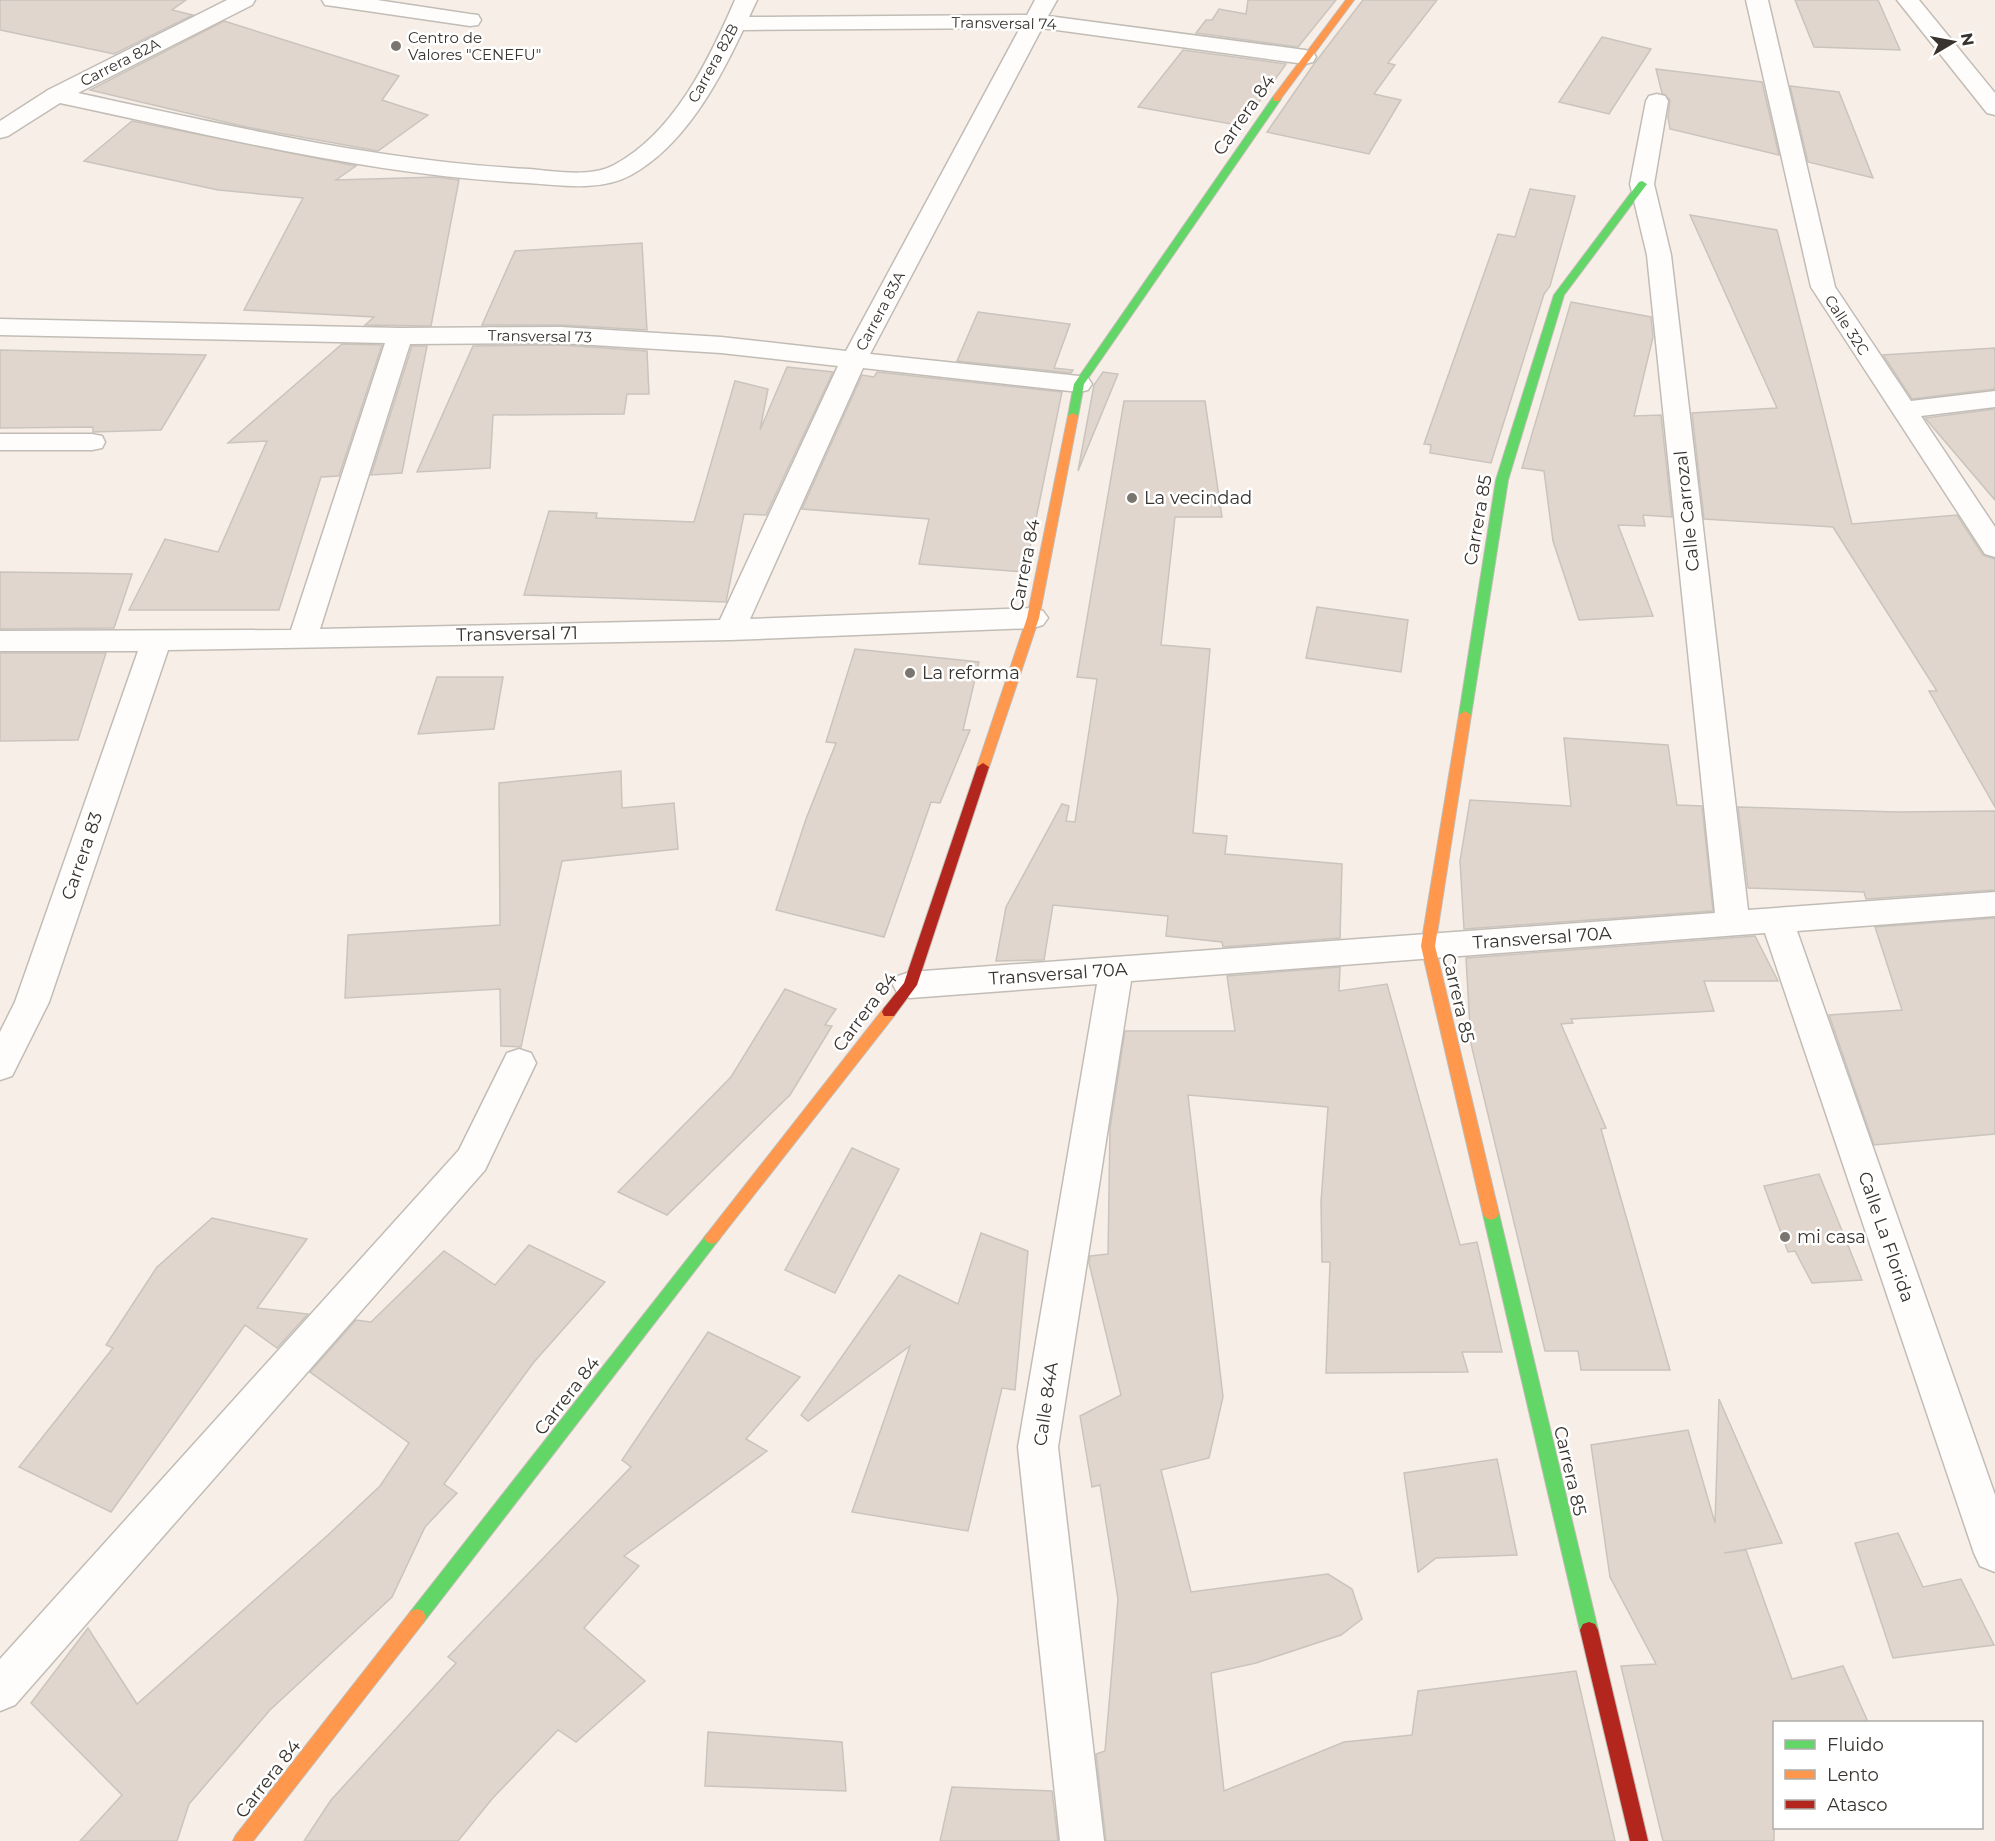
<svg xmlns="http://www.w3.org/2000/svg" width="1995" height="1841" font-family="Montserrat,sans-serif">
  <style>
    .building { fill: #e0d6cd; stroke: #cac4be; stroke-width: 1.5 }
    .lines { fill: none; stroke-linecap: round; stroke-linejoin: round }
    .street-casing { stroke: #c2bcb6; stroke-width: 3 }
    .fast-casing { stroke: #c2bcb6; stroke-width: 2 }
    .slow-casing { stroke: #c2bcb6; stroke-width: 2 }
    .jam-casing { stroke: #c2bcb6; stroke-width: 2 }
    .street { fill: #fefdfb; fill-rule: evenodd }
    .fast { fill: #63d668; fill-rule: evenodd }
    .slow { fill: #ff974d; fill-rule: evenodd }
    .jam { fill: #b3261e; fill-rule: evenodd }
    .poi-dot { fill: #7b756f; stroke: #fff; stroke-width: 2 }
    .labels { text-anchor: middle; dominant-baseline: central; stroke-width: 5; stroke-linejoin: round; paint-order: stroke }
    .far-street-label { font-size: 15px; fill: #38332e; stroke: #fff }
    .far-poi-label { font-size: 15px; fill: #38332e; stroke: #fff; text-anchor: start }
    .street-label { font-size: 18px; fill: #38332e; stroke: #fff }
    .poi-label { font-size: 18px; fill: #38332e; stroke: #fff; text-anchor: start }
  </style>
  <rect width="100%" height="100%" fill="#f7efe7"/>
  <g class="building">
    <polygon points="0,0 186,0 172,10 193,15 114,54 0,30"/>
    <polygon points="1248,0 1336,0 1298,47 1196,33 1206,20 1212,20 1219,9 1246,14"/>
    <polygon points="1363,0 1437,0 1388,63 1395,65 1374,94 1401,100 1369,154 1267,132 1314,64"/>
    <polygon points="1795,0 1878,0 1900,50 1814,47"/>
    <polygon points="224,21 399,76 382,100 428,115 378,151 246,127 90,90"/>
    <polygon points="1602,37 1651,49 1609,114 1559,102"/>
    <polygon points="1183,50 1286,64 1242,126 1138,107"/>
    <polygon points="1656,69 1762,82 1779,155 1670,129 1668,117 1670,100 1662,93"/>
    <polygon points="1790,86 1839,92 1873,178 1808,162"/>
    <polygon points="132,121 356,166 336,180 437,177 459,180 431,326 365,325 374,317 244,310 303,198 218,190 84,161"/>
    <polygon points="1530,189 1575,196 1550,286 1544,294 1491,463 1430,453 1431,445 1424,444 1498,234 1515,237"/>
    <polygon points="1690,215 1777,230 1852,524 1957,515 1983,555 1995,559 1995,807 1929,691 1937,691 1833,527 1704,519 1692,413 1777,408"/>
    <polygon points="642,243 647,330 561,325 482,325 515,251"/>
    <polygon points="1571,302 1651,317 1653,337 1634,416 1661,415 1672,517 1643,515 1645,526 1618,525 1653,616 1579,620 1553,541 1544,471 1522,468"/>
    <polygon points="978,312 1070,324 1054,368 1073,370 1071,373 957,361"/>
    <polygon points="342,344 382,345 339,476 321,477 279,610 129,610 165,539 218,552 267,441 228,443"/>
    <polygon points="561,345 647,351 649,394 627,394 624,414 493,415 490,468 417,472 473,346"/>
    <polygon points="412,346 427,346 402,473 371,475"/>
    <polygon points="1995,348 1995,389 1912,399 1883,355"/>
    <polygon points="0,350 206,355 161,430 93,432 93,427 0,428"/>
    <polygon points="787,367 833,372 766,515 744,514 726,602 524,595 549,511 597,513 596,518 694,522 735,381 768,389 760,430"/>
    <polygon points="877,372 1062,392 1025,572 919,564 929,519 802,509 862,375 874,377"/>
    <polygon points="1103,372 1118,374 1078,471 1094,385"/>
    <polygon points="1124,401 1205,401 1222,517 1175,517 1161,645 1210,649 1193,833 1227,836 1225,854 1342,864 1340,938 1223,947 1222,942 1166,936 1168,916 1053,905 1044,960 996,961 1006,907 1062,804 1069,806 1066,821 1075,822 1097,679 1077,677"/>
    <polygon points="1995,409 1995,500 1925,418"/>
    <polygon points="0,572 76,573 132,574 114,628 0,629"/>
    <polygon points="1317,607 1408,620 1401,672 1306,658"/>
    <polygon points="855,649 979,662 963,730 970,730 940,803 931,802 884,937 776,910 806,819 836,743 826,742"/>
    <polygon points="0,653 106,653 78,740 0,741"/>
    <polygon points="437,677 503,677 494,729 418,734"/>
    <polygon points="1564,738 1668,745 1677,805 1702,806 1713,911 1464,929 1460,861 1470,800 1571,806"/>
    <polygon points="621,771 622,808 674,803 678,849 562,861 521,1047 501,1046 500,989 345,998 348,935 500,925 499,783"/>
    <polygon points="1738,807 1897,812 1995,811 1995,890 1866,899 1864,892 1748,888"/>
    <polygon points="1995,918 1995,1134 1874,1145 1829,1015 1902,1010 1875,927"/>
    <polygon points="1755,936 1778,981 1704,981 1714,1011 1571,1019 1573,1023 1561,1024 1606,1128 1601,1129 1670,1370 1581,1370 1578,1351 1545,1351 1471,1044 1466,958"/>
    <polygon points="1340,967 1339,991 1387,984 1460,1245 1477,1242 1502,1352 1462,1352 1468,1372 1326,1373 1330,1262 1322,1262 1321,1202 1328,1107 1188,1095 1223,1397 1209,1458 1161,1470 1191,1592 1328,1574 1352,1589 1362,1619 1341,1635 1256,1663 1211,1673 1224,1791 1344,1742 1412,1735 1418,1691 1576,1671 1615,1841 1106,1841 1096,1754 1105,1751 1118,1599 1100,1485 1092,1487 1080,1416 1121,1395 1089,1263 1090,1256 1108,1254 1110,1128 1125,1031 1235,1031 1227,976"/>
    <polygon points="785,989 836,1009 825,1025 832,1026 790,1095 667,1215 618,1192 731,1077"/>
    <polygon points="852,1148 899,1169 835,1293 785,1270"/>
    <polygon points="1819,1174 1862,1280 1812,1283 1795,1251 1788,1252 1764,1186"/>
    <polygon points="212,1218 307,1239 257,1308 308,1314 277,1348 245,1325 111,1512 19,1467 113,1348 106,1345 157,1267"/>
    <polygon points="981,1233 1028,1251 1015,1390 1002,1388 968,1531 852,1512 910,1346 808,1421 801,1415 899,1275 958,1304"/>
    <polygon points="529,1245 605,1282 534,1362 444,1484 457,1493 425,1527 392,1597 270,1710 189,1804 177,1841 80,1841 122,1795 31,1703 88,1628 137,1704 328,1535 380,1486 409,1443 310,1372 356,1320 371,1322 444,1251 495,1285"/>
    <polygon points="708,1332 800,1377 746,1439 767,1451 624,1556 639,1566 584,1628 645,1681 576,1742 558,1730 492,1799 458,1841 304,1841 331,1800 456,1663 448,1657 631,1467 622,1460"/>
    <polygon points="1719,1399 1782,1543 1724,1553 1746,1550 1792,1679 1843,1666 1868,1722 1774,1722 1774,1841 1663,1841 1621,1666 1656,1664 1610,1577 1591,1445 1688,1430 1715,1523"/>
    <polygon points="1497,1459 1517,1555 1436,1558 1418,1572 1404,1473"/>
    <polygon points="1898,1533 1923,1587 1961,1579 1994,1645 1893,1658 1855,1543"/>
    <polygon points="708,1732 842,1742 846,1791 705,1786"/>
    <polygon points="952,1787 1052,1791 1058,1841 940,1841"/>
  </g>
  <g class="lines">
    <defs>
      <g id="street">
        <path d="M227 0H255L252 5 78 93C227 125 375 161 529 169 555 171 590 178 614 165 674 133 709 60 735 0H757L749 17 1027 15 1035 0H1057L1048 16 1305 50 1313 52 1316 57 1313 62 1305 64 1042 28 870 354 1079 376 1088 378 1092 384 1088 390 1079 392 863 368 750 619 1033 608 1043 611 1048 618 1043 625 1033 628 730 640 168 650 49 1002 12 1076 0 1080V1032L15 1002 138 651H0V631L291 630 385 343 0 335V319L400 328 561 327 721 337 846 351 1020 28 743 30C718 83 684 146 631 175 600 192 561 185 528 183 369 175 215 136 60 103L8 136 0 138V121L48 90ZM561 343 721 353 838 366 720 620 320 629 410 344Z"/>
        <polygon points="322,0 377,0 470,14 478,15 481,20 478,25 470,26 333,6 325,5"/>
        <polygon points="1746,0 1768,0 1835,287 1911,401 1995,391 1995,407 1921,416 1995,527 1995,557 1985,554 1811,287"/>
        <polygon points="1897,0 1919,0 1995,93 1995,115 1987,113"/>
        <polygon points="1657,94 1665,96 1668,101 1654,184 1671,255 1748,910 1995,892 1995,916 1797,931 1995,1495 1995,1572 1980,1566 1974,1553 1765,933 1131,981 1058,1447 1104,1841 1060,1841 1018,1447 1097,984 910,998 898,994 893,985 898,976 910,972 1715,913 1647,255 1630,184 1646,101 1649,96"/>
        <polygon points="0,434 92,434 102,436 105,442 102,448 92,450 0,450"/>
        <polygon points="519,1049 531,1053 536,1063 485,1170 15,1705 0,1711 0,1659 459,1150 507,1053"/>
      </g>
      <g id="fast">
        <polygon points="1273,97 1281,99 1084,384 1078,416 1077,418 1069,418 1068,416 1074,384"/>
        <polygon points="1642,181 1647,184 1564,295 1508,480 1471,715 1469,718 1461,718 1459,715 1496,480 1554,295 1639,182"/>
        <polygon points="1491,1208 1496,1210 1499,1214 1598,1630 1595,1636 1589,1638 1583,1636 1580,1630 1483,1214 1486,1210"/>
        <polygon points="712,1232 717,1234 720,1238 717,1242 423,1623 417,1625 411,1623 408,1617 411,1611 707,1234"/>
      </g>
      <g id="slow">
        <polygon points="1346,0 1354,0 1279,101 1273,101 1273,97"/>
        <polygon points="1073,413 1078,416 1039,618 989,767 983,771 977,767 1027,618 1068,416"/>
        <polygon points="1465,711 1471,715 1435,946 1499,1214 1496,1218 1491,1220 1486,1218 1483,1214 1421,946 1459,715"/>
        <polygon points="889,1007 894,1008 896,1012 894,1016 717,1242 712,1244 707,1242 704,1238 707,1234 884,1008"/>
        <polygon points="417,1609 423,1611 426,1617 423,1623 253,1841 233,1841 236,1835 411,1611"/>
      </g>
      <g id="jam">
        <polygon points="983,763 989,767 917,985 894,1016 884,1016 882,1012 884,1008 904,983 977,767"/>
        <polygon points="1589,1622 1595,1624 1598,1630 1648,1841 1630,1841 1580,1630 1583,1624"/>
      </g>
    </defs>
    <use href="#street" class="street-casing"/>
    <use href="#fast" class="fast-casing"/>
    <use href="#slow" class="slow-casing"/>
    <use href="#jam" class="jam-casing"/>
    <use href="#street" class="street"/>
    <use href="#fast" class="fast"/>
    <use href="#slow" class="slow"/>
    <use href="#jam" class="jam"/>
  </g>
  <g class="poi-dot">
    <circle cx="396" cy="46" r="6"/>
    <circle cx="1132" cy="498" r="6"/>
    <circle cx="910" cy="673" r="6"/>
    <circle cx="1785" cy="1237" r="6"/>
  </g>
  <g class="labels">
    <g class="far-street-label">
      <text transform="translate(1004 23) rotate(1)">Transversal 74</text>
      <text transform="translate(120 62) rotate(-27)">Carrera 82A</text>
      <text transform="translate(713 63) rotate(-61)">Carrera 82B</text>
      <text transform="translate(880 311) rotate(-62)">Carrera 83A</text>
      <text transform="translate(1847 325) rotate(57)">Calle 32C</text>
      <text transform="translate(540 336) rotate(1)">Transversal 73</text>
    </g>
    <g class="far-poi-label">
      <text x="408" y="37">Centro de<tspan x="408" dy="17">Valores "CENEFU"</tspan></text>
    </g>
    <g class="street-label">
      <text transform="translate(1244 115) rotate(-55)">Carrera 84</text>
      <text transform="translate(1687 511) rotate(-96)">Calle Carrozal</text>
      <text transform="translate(1478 520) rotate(-80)">Carrera 85</text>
      <text transform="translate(1025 565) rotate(-79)">Carrera 84</text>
      <text transform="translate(517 634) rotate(-1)">Transversal 71</text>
      <text transform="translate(82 856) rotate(-71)">Carrera 83</text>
      <text transform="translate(1542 938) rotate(-4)">Transversal 70A</text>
      <text transform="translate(1058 974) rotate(-4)">Transversal 70A</text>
      <text transform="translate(1458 998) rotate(77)">Carrera 85</text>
      <text transform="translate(865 1012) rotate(-53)">Carrera 84</text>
      <text transform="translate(1886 1237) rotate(71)">Calle La Florida</text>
      <text transform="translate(567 1396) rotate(-52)">Carrera 84</text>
      <text transform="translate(1046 1404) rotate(-82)">Calle 84A</text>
      <text transform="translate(1570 1471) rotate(77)">Carrera 85</text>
      <text transform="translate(268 1779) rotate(-52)">Carrera 84</text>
    </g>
    <g class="poi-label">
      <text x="1144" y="498">La vecindad</text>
      <text x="922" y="673">La reforma</text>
      <text x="1797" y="1237">mi casa</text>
    </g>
  </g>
  <rect x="1773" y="1721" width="210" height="108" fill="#ffffff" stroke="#afadab" stroke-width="1.5"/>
  <rect x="1785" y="1740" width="30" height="9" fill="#63d668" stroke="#afadab" stroke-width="1.5"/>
  <text x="1827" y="1751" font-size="18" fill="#38332e">Fluido</text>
  <rect x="1785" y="1770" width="30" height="9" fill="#ff974d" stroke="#afadab" stroke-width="1.5"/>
  <text x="1827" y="1781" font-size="18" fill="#38332e">Lento</text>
  <rect x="1785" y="1800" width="30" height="9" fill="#b3261e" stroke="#afadab" stroke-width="1.5"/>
  <text x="1827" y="1811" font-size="18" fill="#38332e">Atasco</text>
  <g transform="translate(1953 42) rotate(80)" stroke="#ffffff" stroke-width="4.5" paint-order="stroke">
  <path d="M0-4.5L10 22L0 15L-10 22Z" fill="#38332e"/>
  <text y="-9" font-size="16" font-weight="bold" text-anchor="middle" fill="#38332e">N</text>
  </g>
</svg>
